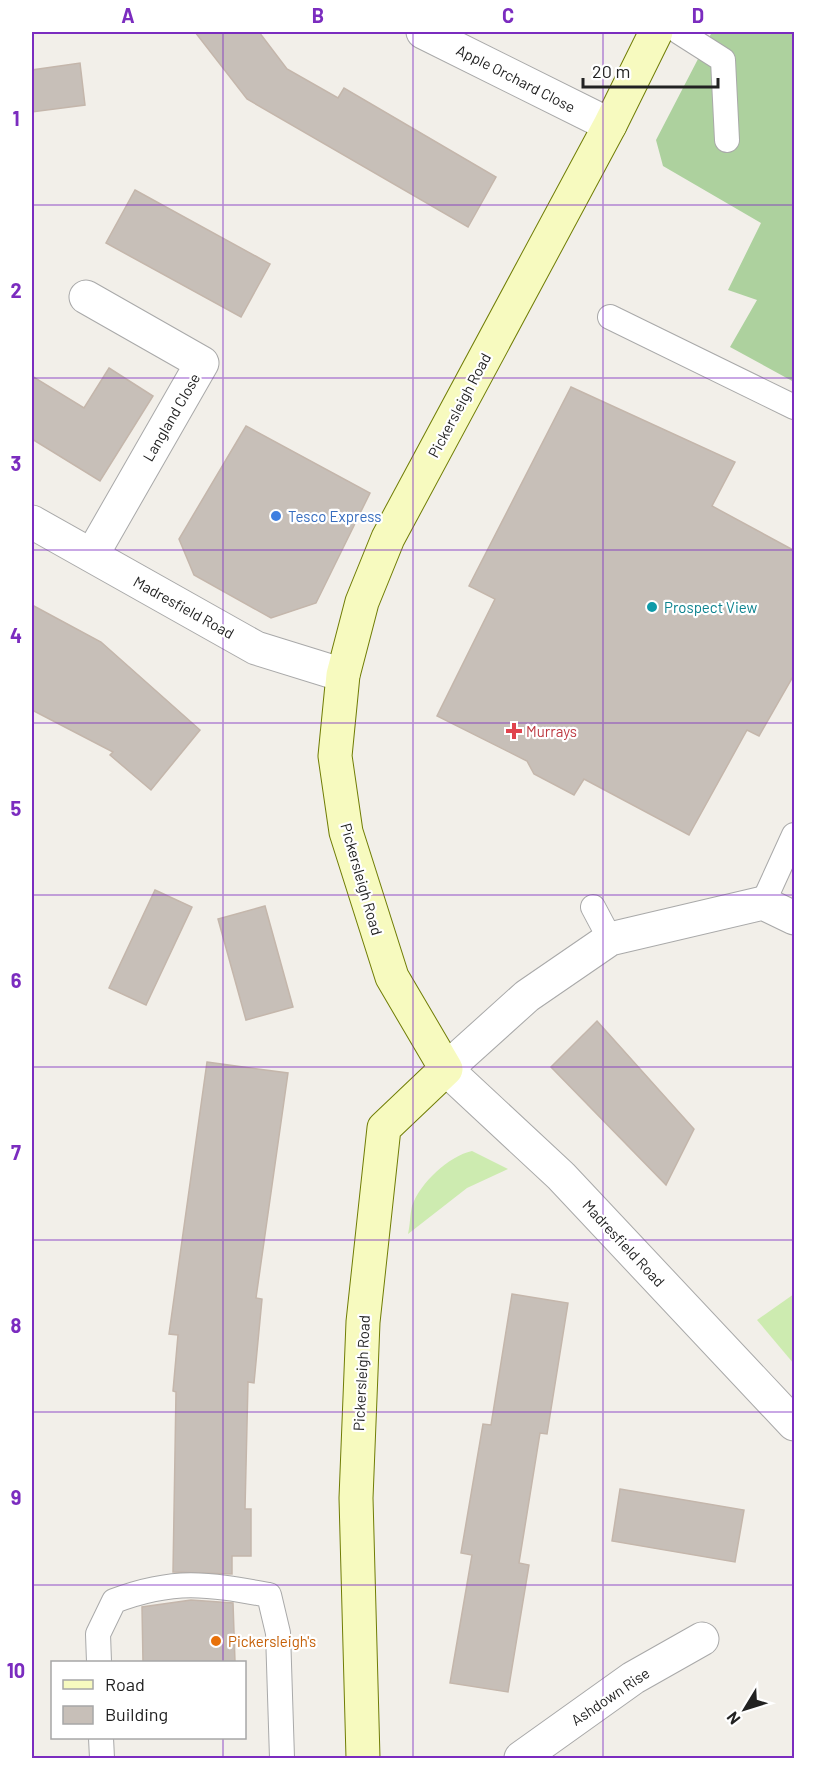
<svg xmlns="http://www.w3.org/2000/svg" width="826" height="1790" font-family="Barlow,sans-serif">
  <style>
    .grass { fill: #cdebb0 }
    .forest { fill: #add19e }
    .building { fill: #c7bfb8; stroke: #c4b6ab; stroke-width: 1.5 }
    .lines { fill: none; stroke-linecap: round; stroke-linejoin: round }
    .service-casing { stroke: #a9a9a9; stroke-width: 26 }
    .minor-casing { stroke: #a9a9a9; stroke-width: 35 }
    .tertiary-casing { stroke: #a9a9a9; stroke-width: 35 }
    .secondary-casing { stroke: #707d05; stroke-width: 35 }
    .service { stroke: #fff; stroke-width: 24 }
    .minor { stroke: #fff; stroke-width: 33 }
    .tertiary { stroke: #fff; stroke-width: 33 }
    .secondary { stroke: #f7fabf; stroke-width: 33 }
    .grid { fill: none; stroke: #7b2cbf; stroke-width: 1.5; stroke-opacity: 0.55 }
    .shop-dot { fill: #3f7fe0; stroke: #fff; stroke-width: 2 }
    .culture-dot { fill: #0f9aa8; stroke: #fff; stroke-width: 2 }
    .health-dot { fill: #e0444e; stroke: #fff; stroke-width: 2 }
    .food-dot { fill: #e8710a; stroke: #fff; stroke-width: 2 }
    .labels { text-anchor: middle; dominant-baseline: central; stroke-width: 4.5; stroke-linejoin: round; paint-order: stroke }
    .street-label { font-size: 15px; fill: #222; stroke: #fff }
    .shop-label { font-size: 15px; fill: #366cbe; stroke: #fff; text-anchor: start }
    .culture-label { font-size: 15px; fill: #0d838f; stroke: #fff; text-anchor: start }
    .health-label { font-size: 15px; fill: #be3a42; stroke: #fff; text-anchor: start }
    .food-label { font-size: 15px; fill: #c56008; stroke: #fff; text-anchor: start }
    .neatline { fill: none; stroke: #7b2cbf; stroke-width: 2 }
    .grid-label { font-size: 20px; text-anchor: middle; font-weight: bold; fill: #7b2cbf }
  </style>
  <rect width="100%" height="100%" fill="#f2efe9"/>
  <g class="grass">
    <path d="M472 1151 508 1169 467 1188 408 1234C410 1226 410 1215 412 1206 420 1183 449 1156 472 1151Z"/>
    <polygon points="794,1294 794,1364 757,1320"/>
  </g>
  <polygon class="forest" points="712,32 794,32 794,382 730,347 757,300 728,290 761,223 663,166 656,140"/>
  <g class="building">
    <polygon points="195,32 259,32 287,69 338,98 344,88 496,177 468,227 247,99"/>
    <polygon points="80,63 85,105 32,112 32,70"/>
    <polygon points="135,190 270,264 241,317 106,243"/>
    <polygon points="109,368 153,396 100,481 32,439 32,376 84,408"/>
    <polygon points="571,387 735,462 712,506 795,551 795,673 759,736 747,730 689,835 584,779 574,795 534,774 527,761 437,716 495,599 469,586"/>
    <polygon points="246,426 370,493 316,603 271,618 194,575 179,539"/>
    <polygon points="32,605 101,642 200,730 151,790 110,755 113,752 32,710"/>
    <polygon points="155,890 192,907 146,1005 109,988"/>
    <polygon points="265,906 293,1007 246,1020 218,919"/>
    <polygon points="597,1021 694,1129 666,1185 551,1067"/>
    <polygon points="207,1062 288,1073 256,1298 262,1299 254,1383 248,1382 245,1509 251,1509 251,1556 232,1556 232,1574 173,1572 176,1392 173,1391 178,1335 169,1334"/>
    <polygon points="512,1294 568,1303 547,1434 540,1433 519,1563 529,1565 508,1692 450,1683 472,1555 461,1553 483,1424 491,1425"/>
    <polygon points="620,1489 744,1510 735,1562 612,1541"/>
    <polygon points="191,1600 233,1603 235,1662 143,1662 142,1607"/>
  </g>
  <g class="lines">
    <defs>
      <g id="service">
        <polyline points="679,32 723,60 727,140"/>
        <polyline points="610,317 794,407"/>
        <polyline points="763,903 794,835"/>
        <polyline points="593,907 610,939"/>
        <path d="M99 1662 98 1634 114 1601C175 1578 207 1584 269 1595L278 1633 282 1758"/>
        <polyline points="101,1738 102,1758"/>
      </g>
      <g id="minor">
        <polyline points="423,32 610,125"/>
        <polyline points="86,297 202,363 92,555"/>
        <polyline points="446,1069 527,996 610,939 763,903 794,918"/>
        <polyline points="521,1758 633,1678 702,1639"/>
      </g>
      <g id="tertiary">
        <polyline points="32,522 256,648 343,675"/>
        <polyline points="446,1069 561,1176 794,1424"/>
      </g>
      <polyline id="secondary" points="363,1758 356,1498 363,1322 384,1128 446,1069 392,977 346,832 335,756 343,675 362,602 388,538 610,125 656,32"/>
    </defs>
    <use href="#service" class="service-casing"/>
    <use href="#minor" class="minor-casing"/>
    <use href="#tertiary" class="tertiary-casing"/>
    <use href="#secondary" class="secondary-casing"/>
    <use href="#service" class="service"/>
    <use href="#minor" class="minor"/>
    <use href="#tertiary" class="tertiary"/>
    <use href="#secondary" class="secondary"/>
  </g>
  <path class="grid" d="M223 32V1662M413 32V1758M603 32V1758M32 205H794M32 378H794M32 550H794M32 723H794M32 895H794M32 1067H794M32 1240H794M32 1412H794M32 1585H794M223 1738V1758"/>
  <circle class="shop-dot" cx="276" cy="516" r="6"/>
  <circle class="culture-dot" cx="652" cy="607" r="6"/>
  <path class="health-dot" d="M511 722h6v6h6v6h-6v6h-6v-6h-6v-6h6z"/>
  <circle class="food-dot" cx="216" cy="1641" r="6"/>
  <g class="labels">
    <g class="street-label">
      <text transform="translate(516 78) rotate(27)">Apple Orchard Close</text>
      <text transform="translate(459 405) rotate(-62)">Pickersleigh Road</text>
      <text transform="translate(171 417) rotate(-60)">Langland Close</text>
      <text transform="translate(184 607) rotate(29)">Madresfield Road</text>
      <text transform="translate(362 879) rotate(74)">Pickersleigh Road</text>
      <text transform="translate(624 1243) rotate(47)">Madresfield Road</text>
      <text transform="translate(361 1373) rotate(-87)">Pickersleigh Road</text>
      <text transform="translate(610 1696) rotate(-34)">Ashdown Rise</text>
    </g>
    <g class="shop-label">
      <text x="288" y="516">Tesco Express</text>
    </g>
    <g class="culture-label">
      <text x="664" y="607">Prospect View</text>
    </g>
    <g class="health-label">
      <text x="526" y="731">Murrays</text>
    </g>
    <g class="food-label">
      <text x="228" y="1641">Pickersleigh's</text>
    </g>
  </g>
  <rect width="826" height="1790" fill="none" stroke="#ffffff" stroke-width="66"/>
  <rect x="51" y="1661" width="195" height="78" fill="#ffffff" stroke="#a7a7a7" stroke-width="1.5"/>
  <rect x="63" y="1680" width="30" height="9" fill="#f7fabf" stroke="#a7a7a7" stroke-width="1.5"/>
  <text x="105" y="1691" font-size="18" fill="#222222">Road</text>
  <rect x="63" y="1706" width="30" height="18" fill="#c7bfb8" stroke="#a7a7a7" stroke-width="1.5"/>
  <text x="105" y="1721" font-size="18" fill="#222222">Building</text>
  <g transform="translate(745 1709) rotate(232)" stroke="#ffffff" stroke-width="4.5" paint-order="stroke">
  <path d="M0-4.5L10 22L0 15L-10 22Z" fill="#222222"/>
  <text y="-9" font-size="16" font-weight="bold" text-anchor="middle" fill="#222222">N</text>
  </g>
  <path d="M583 78v9h135v-9" fill="none" stroke="#222222" stroke-width="3"/>
  <text x="592" y="78" font-size="18" fill="#222222" stroke="#ffffff" stroke-width="4.5" paint-order="stroke">20 m</text>
  <rect x="33" y="33" width="760" height="1724" class="neatline"/>
  <g class="grid-label">
    <text x="128" y="23">A</text>
    <text x="318" y="23">B</text>
    <text x="508" y="23">C</text>
    <text x="698" y="23">D</text>
    <text x="16" y="126">1</text>
    <text x="16" y="298">2</text>
    <text x="16" y="471">3</text>
    <text x="16" y="643">4</text>
    <text x="16" y="816">5</text>
    <text x="16" y="988">6</text>
    <text x="16" y="1160">7</text>
    <text x="16" y="1333">8</text>
    <text x="16" y="1505">9</text>
    <text x="16" y="1678">10</text>
  </g>
</svg>
